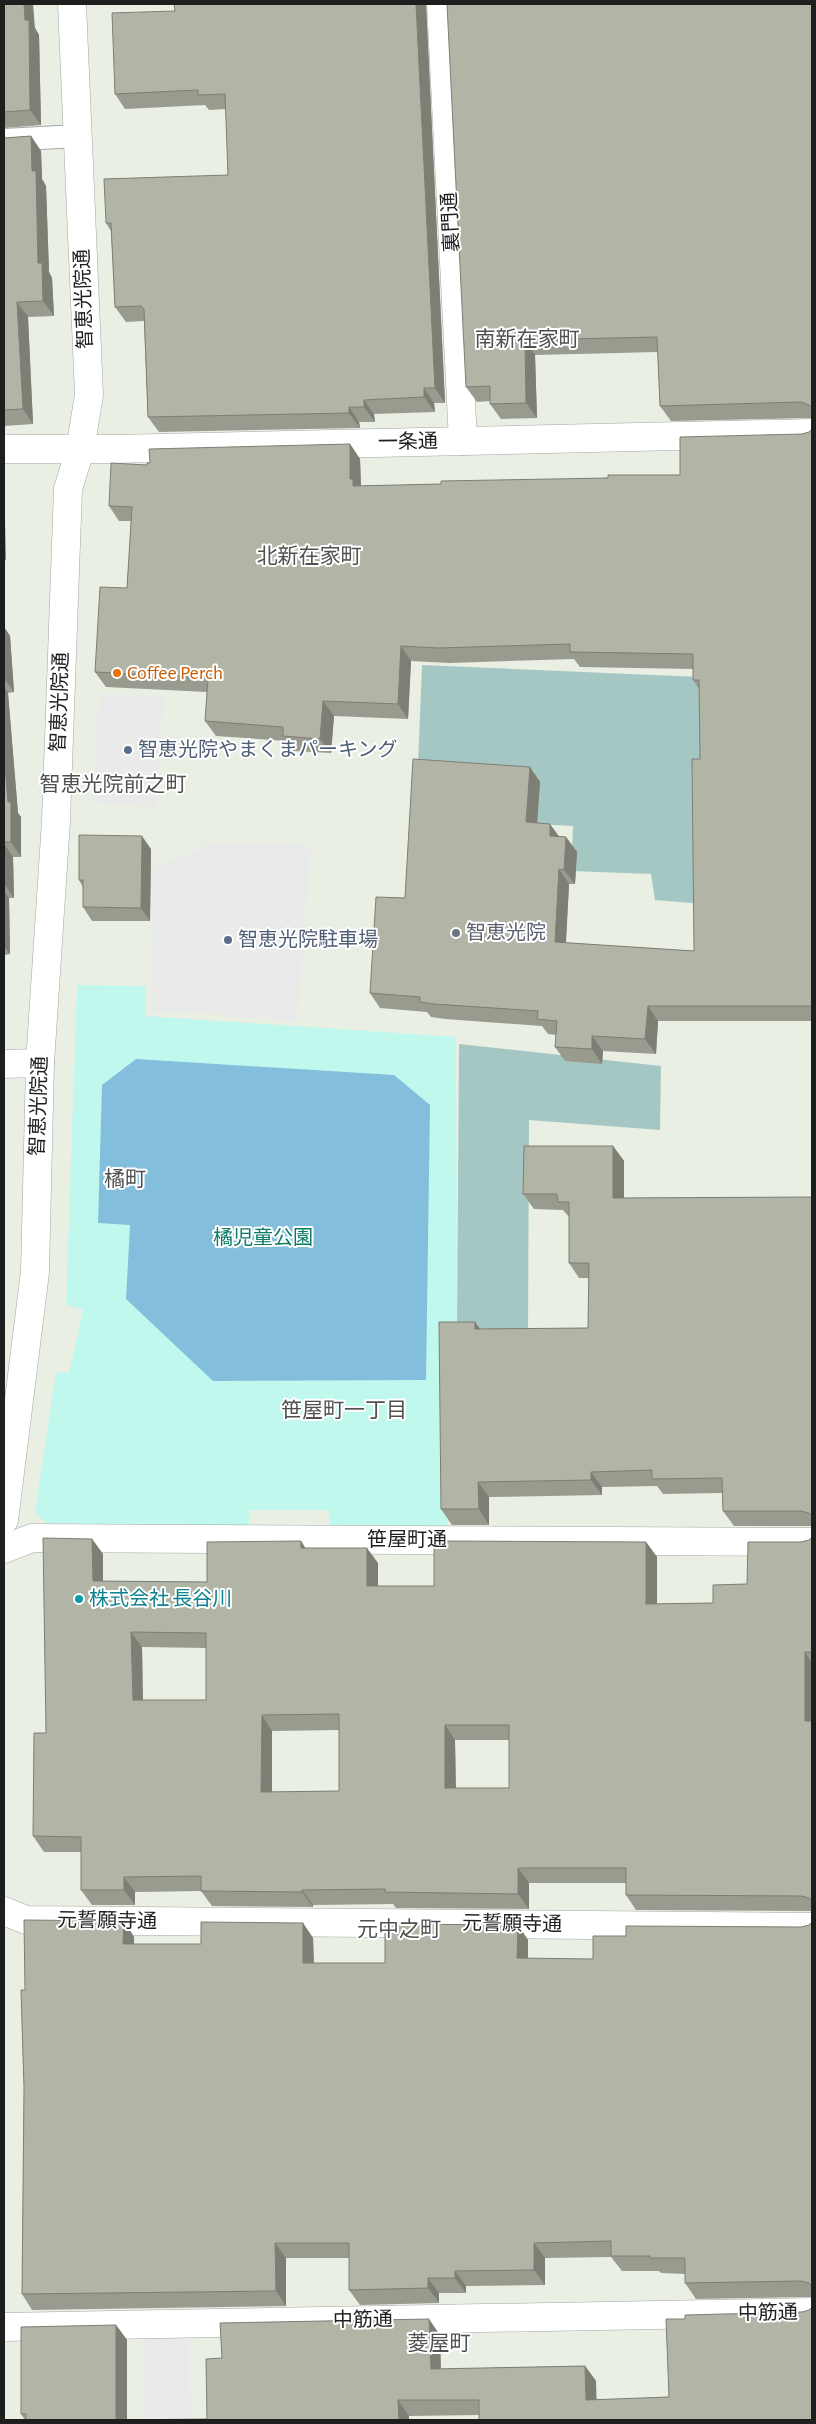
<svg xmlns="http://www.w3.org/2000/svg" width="816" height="2424" font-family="'Alegreya Sans','Noto Sans JP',sans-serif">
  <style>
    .cemetery { fill: #a5c7c3 }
    .park { fill: #c1f8ee }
    .pitch { fill: #83bedc }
    .parking { fill: #eaeaea }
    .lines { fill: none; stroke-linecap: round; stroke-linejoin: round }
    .service-casing { stroke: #a5a5a5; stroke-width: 24 }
    .minor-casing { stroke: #a5a5a5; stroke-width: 29 }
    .tertiary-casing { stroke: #a5a5a5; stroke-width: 29 }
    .service { stroke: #fff; stroke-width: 22 }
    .minor { stroke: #fff; stroke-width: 28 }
    .tertiary { stroke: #fff; stroke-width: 28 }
    .wall { fill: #999b8f; fill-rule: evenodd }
    .shaded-wall { fill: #7d7e74 }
    .building { fill: #b2b4a6; stroke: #7d7e74; fill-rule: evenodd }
    .food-dot { fill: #e8710a; stroke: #fff; stroke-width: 2 }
    .service-dot { fill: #5c6f8a; stroke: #fff; stroke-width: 2 }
    .worship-dot { fill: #6b7280; stroke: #fff; stroke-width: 2 }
    .culture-dot { fill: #0f9aa8; stroke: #fff; stroke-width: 2 }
    .labels { text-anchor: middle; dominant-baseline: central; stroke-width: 4; stroke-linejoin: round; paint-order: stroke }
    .street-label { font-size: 20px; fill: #1e1e1e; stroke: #fff }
    .food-label { font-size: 20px; fill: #c56008; stroke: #fff; text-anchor: start }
    .service-label { font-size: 20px; fill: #4e5e75; stroke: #fff; text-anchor: start }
    .worship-label { font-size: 20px; fill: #5b616d; stroke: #fff; text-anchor: start }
    .park-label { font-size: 20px; fill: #0d7a65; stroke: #fff }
    .culture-label { font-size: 20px; fill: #0d838f; stroke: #fff; text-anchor: start }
    .neighbourhood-label { font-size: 21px; fill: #515151; stroke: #fff }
  </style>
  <rect width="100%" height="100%" fill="#eaefe4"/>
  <g class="cemetery">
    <polygon points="422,665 700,677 703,904 655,900 651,874 571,871 573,826 536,824 534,771 418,764"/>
    <polygon points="459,1044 661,1066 660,1130 529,1120 528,1337 457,1335"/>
  </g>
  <polygon class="park" points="77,985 146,986 146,1016 456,1037 457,1335 449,1335 448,1526 330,1525 328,1510 249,1510 249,1527 46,1523 35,1512 56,1372 69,1373 83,1310 66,1305"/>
  <polygon class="pitch" points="136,1059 394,1075 430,1105 426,1380 213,1381 126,1299 130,1225 98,1223 102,1085"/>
  <g class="parking">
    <polygon points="100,693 164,697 156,807 91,802"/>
    <polygon points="202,843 311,845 297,1021 182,1011 151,1011 154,868 203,848"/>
    <polygon points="189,2338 190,2420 144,2420 142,2339"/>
  </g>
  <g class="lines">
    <defs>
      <polyline id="service" points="4,140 77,136"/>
      <g id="minor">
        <polyline points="441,4 463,441"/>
        <polyline points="4,449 114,449 812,433"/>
        <polyline points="4,1064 40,1063"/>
        <polyline points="4,1549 32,1538 812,1542"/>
        <polyline points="4,1911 26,1920 812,1927"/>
        <polyline points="4,2327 812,2312"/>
      </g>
      <polyline id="tertiary" points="4,1520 35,1272 40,1063 56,821 68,489 80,450 89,395 72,4"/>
    </defs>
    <use href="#service" class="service-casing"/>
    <use href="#minor" class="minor-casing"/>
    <use href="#tertiary" class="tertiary-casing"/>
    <use href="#service" class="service"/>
    <use href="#minor" class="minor"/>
    <use href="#tertiary" class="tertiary"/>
  </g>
  <g class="wall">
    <polygon points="4,4 35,28 39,35 41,125 4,128"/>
    <polygon points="174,4 426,4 445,403 434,403 435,412 374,414 375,422 359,422 360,428 159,432 148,417 144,321 126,322 115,307 111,231 106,223 228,175 226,109 209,110 205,105 125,109 115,94 175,11"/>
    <polygon points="812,4 812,418 671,421 660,406 658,352 535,355 537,418 501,419 490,404 490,401 477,402 466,387"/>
    <polygon points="31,136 41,151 42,179 46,186 49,272 52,278 54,316 28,317 33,424 4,426 4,138"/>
    <polygon points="812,429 812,1021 658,1021 656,1054 603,1051 602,1064 565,1061 555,1047 556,1035 548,1034 542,1026 445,1019 431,1017 427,1012 380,1008 370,993 405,898 530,767 540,782 537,823 559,836 566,837 577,852 575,884 569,884 566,943 694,951 700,759 699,689 693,680 693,669 580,667 574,659 449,663 411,661 408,719 334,716 331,753 293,751 286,741 216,736 205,721 207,692 106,687 95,672 127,588 131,521 119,521 109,506 147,465 150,463 350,444 360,459 361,486 441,484 680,475 809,432"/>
    <polygon points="4,627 10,636 14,692 8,693 18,813 21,817 21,857 13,857 14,898 9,898 10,954 4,955"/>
    <polygon points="151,849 150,921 92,921 83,907 83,887 79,880"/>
    <polygon points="613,1146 624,1161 624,1198 812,1197 812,1526 734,1526 723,1511 722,1493 663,1494 657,1486 602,1487 602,1495 489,1497 489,1525 452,1525 441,1509 480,1329 588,1328 589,1278 579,1278 569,1263 569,1217 563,1210 534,1209 523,1194"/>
    <path d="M812 1537V1911L636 1910 626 1895V1883H529V1909L396 1908 393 1904 313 1905V1907L212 1906 201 1891 135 1892V1905H92L81 1890V1852H44L33 1836 46 1733 92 1539 103 1554V1581L207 1582 301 1541 305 1548 378 1563V1586H434L646 1542 657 1557V1604L713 1603 747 1584 801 1542 809 1540ZM142 1647 206 1648V1700H143ZM339 1730V1791L272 1792V1731ZM455 1740H509V1788H456Z"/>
    <polygon points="124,1921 134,1937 134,1944 201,1944 303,1923 313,1938 314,1963 385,1963 518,1925 528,1940 528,1959 593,1959 626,1936 801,1927 809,1925 812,1922 812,2297 696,2299 685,2283 685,2274 661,2273 659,2271 622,2271 611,2257 545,2258 545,2285 466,2286 466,2293 439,2293 439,2303 360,2305 349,2290 349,2258 286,2258 286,2306 32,2310 22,2294 25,1990"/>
    <polygon points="809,2310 812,2420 479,2415 409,2416 409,2420 25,2420 21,2414 116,2325 127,2340 127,2420 207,2419 222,2358 440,2335 441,2369 585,2366 596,2381 596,2400 669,2397 685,2319 802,2312"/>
  </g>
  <g class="shaded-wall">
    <polygon points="24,4 33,4 35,28 39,35 41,125 30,110"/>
    <polygon points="416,4 426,4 445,403 435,388"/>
    <polygon points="31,136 41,151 42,179 46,186 49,272 52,278 54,316 43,301 38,263 32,171"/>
    <polygon points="17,302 28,317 33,424 23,409"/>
    <polygon points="525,340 535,355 537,418 526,403"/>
    <polygon points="424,388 434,403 435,412 424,397"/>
    <polygon points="364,400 374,414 375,422 364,407"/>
    <polygon points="349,407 359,422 360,428 349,413"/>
    <polygon points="350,444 360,459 361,491 353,486 350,479"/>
    <polygon points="4,478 6,561 4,557"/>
    <polygon points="4,627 10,636 14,692 4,678"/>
    <polygon points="401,646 411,661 408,719 398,704"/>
    <polygon points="4,687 8,693 18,813 21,817 21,857 11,842 4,754"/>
    <polygon points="323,701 334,716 331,753 320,739"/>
    <polygon points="530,767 540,782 536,837 526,822"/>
    <polygon points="550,824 561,839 550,836"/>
    <polygon points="142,836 151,849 150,921 141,908"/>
    <polygon points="566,837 577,852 575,884 564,870"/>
    <polygon points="4,844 13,857 14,898 4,884"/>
    <polygon points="559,869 569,884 565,957 555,942"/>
    <polygon points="4,891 9,898 10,954 4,946"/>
    <polygon points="4,994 5,1047 4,1045"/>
    <polygon points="648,1006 658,1021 656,1054 645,1039"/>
    <polygon points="592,1036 603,1051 602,1064 592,1049"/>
    <polygon points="613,1146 624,1161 624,1213 613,1198"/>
    <polygon points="475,1322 486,1337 475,1329"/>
    <polygon points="591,1472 602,1487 602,1495 591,1480"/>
    <polygon points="478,1482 489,1497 489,1525 479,1509"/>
    <polygon points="92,1539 103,1554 103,1596 93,1581"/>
    <polygon points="301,1541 311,1557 301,1548"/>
    <polygon points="646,1542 657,1557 657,1619 646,1604"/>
    <polygon points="367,1548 378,1563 378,1601 367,1586"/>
    <polygon points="131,1632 142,1647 143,1715 133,1700"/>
    <polygon points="805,1652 812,1663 812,1731 805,1721"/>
    <polygon points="262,1715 272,1731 272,1807 261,1792"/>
    <polygon points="445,1725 455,1740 456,1804 445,1788"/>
    <polygon points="518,1868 529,1883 529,1909 518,1894"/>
    <polygon points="124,1877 135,1892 135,1905 124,1890"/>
    <polygon points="302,1890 313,1905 313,1907 302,1892"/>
    <polygon points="124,1921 134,1937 134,1959 123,1944"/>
    <polygon points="303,1923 313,1938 314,1978 303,1963"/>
    <polygon points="518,1925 528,1940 528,1974 517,1958"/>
    <polygon points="275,2243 286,2258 286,2306 276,2291"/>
    <polygon points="534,2243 545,2258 545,2285 534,2270"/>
    <polygon points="455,2271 466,2286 466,2293 455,2278"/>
    <polygon points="428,2278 439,2293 439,2303 428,2288"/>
    <polygon points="429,2319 440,2335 441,2384 431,2369"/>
    <polygon points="116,2325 127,2340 127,2420 116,2420"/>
    <polygon points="585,2366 596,2381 597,2415 586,2400"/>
    <polygon points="398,2400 409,2416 409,2420 399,2420"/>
  </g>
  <g class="building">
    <polygon points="4,4 24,4 25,20 29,20 30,110 4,112"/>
    <polygon points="174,4 416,4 435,388 424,388 424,397 364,400 364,407 349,407 349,413 148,417 144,309 141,306 115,307 111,223 106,223 104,179 228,175 225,94 198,95 198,90 115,94 112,13 175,11"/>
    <polygon points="447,4 812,4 812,408 809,405 801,402 660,406 657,337 525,340 526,403 490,404 490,386 466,387"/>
    <polygon points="31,136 32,171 36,171 38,263 42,263 43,301 17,302 23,409 4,410 4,138"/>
    <polygon points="812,429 812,1006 648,1006 645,1039 592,1036 592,1049 555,1047 557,1021 537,1019 538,1011 434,1004 420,1002 420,997 370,993 376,897 405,898 413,759 530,767 526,822 550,824 550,836 566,837 564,870 559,869 555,942 694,951 692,759 700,759 699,680 693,680 693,654 570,652 570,644 438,648 401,646 398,704 323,701 320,739 283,736 283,727 205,721 208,678 95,672 100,587 127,588 132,507 109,506 111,463 147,465 147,463 150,463 149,449 350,444 350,479 353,479 353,486 441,484 441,481 608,478 608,475 680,475 680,437 802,434 809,432"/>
    <polygon points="4,754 8,802 11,802 11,842 4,842"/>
    <polygon points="79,835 142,836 141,908 83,907 83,880 79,880"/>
    <polygon points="524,1146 613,1146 613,1198 812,1197 812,1516 809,1513 801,1511 723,1511 722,1478 652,1479 652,1470 591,1472 591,1480 478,1482 479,1509 441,1509 439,1322 475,1322 475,1329 588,1328 589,1263 569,1263 569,1202 558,1202 557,1194 523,1194"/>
    <path d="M812 1537V1652H805V1721H812V1901L809 1898 801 1896 626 1895V1868H518V1894L385 1892V1889L302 1890V1892L201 1891V1876L124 1877V1890H81V1837L33 1836 34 1733H46L43 1538 92 1539 93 1581 207 1582V1542L301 1541V1548H367V1586H434V1543H442V1541L646 1542V1604L713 1603V1585L747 1584 748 1542H801L809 1540ZM131 1632 206 1633V1700H133ZM339 1714V1791L261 1792 262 1715ZM445 1725H509V1788H445Z"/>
    <polygon points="24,1920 124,1921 123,1944 201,1944 201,1922 303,1923 303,1963 385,1963 385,1924 518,1925 517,1958 593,1959 593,1936 626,1936 626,1926 801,1927 809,1925 812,1922 812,2286 809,2283 801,2281 685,2283 685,2258 650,2258 650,2256 611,2256 611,2241 534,2243 534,2270 455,2271 455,2278 428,2278 428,2288 349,2290 349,2243 275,2243 276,2291 22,2294 24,2088 21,1990 25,1990"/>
    <polygon points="812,2307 812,2420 479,2420 479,2400 398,2400 399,2420 26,2420 26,2414 21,2414 21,2327 116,2325 116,2420 207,2419 206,2359 222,2358 220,2323 429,2319 431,2369 585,2366 586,2400 669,2397 666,2319 685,2319 685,2315 802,2312 809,2310"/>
  </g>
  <circle class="food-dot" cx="117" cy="673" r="5"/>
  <g class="service-dot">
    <circle cx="128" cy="750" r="5"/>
    <circle cx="228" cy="940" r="5"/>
  </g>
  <circle class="worship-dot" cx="456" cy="933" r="5"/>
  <circle class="culture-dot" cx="79" cy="1599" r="5"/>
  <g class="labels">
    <g class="street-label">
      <text transform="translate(451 222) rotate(-93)">裏門通</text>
      <text transform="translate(84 299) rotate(-92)">智恵光院通</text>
      <text transform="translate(408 442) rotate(-1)">一条通</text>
      <text transform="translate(60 702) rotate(-88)">智恵光院通</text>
      <text transform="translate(39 1106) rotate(-88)">智恵光院通</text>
      <text x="407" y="1540">笹屋町通</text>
      <text transform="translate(107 1921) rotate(1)">元誓願寺通</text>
      <text transform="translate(512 1924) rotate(1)">元誓願寺通</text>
      <text transform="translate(768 2313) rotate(-1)">中筋通</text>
      <text transform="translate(363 2320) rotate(-1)">中筋通</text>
    </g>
    <g class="food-label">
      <text x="127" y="673">Coffee Perch</text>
    </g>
    <g class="service-label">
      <text x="138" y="750">智恵光院やまくまパーキング</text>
      <text x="238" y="940">智恵光院駐車場</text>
    </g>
    <g class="worship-label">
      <text x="466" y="933">智恵光院</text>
    </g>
    <g class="park-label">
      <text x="263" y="1238">橘児童公園</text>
    </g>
    <g class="culture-label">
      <text x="89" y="1599">株式会社 長谷川</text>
    </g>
    <g class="neighbourhood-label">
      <text x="527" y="339">南新在家町</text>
      <text x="309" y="556">北新在家町</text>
      <text x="113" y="784">智恵光院前之町</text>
      <text x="125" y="1179">橘町</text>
      <text x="344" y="1410">笹屋町一丁目</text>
      <text x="399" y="1929">元中之町</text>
      <text x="439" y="2343">菱屋町</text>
    </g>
  </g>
  <rect width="816" height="2424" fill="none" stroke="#1e1e1e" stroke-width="10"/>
</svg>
